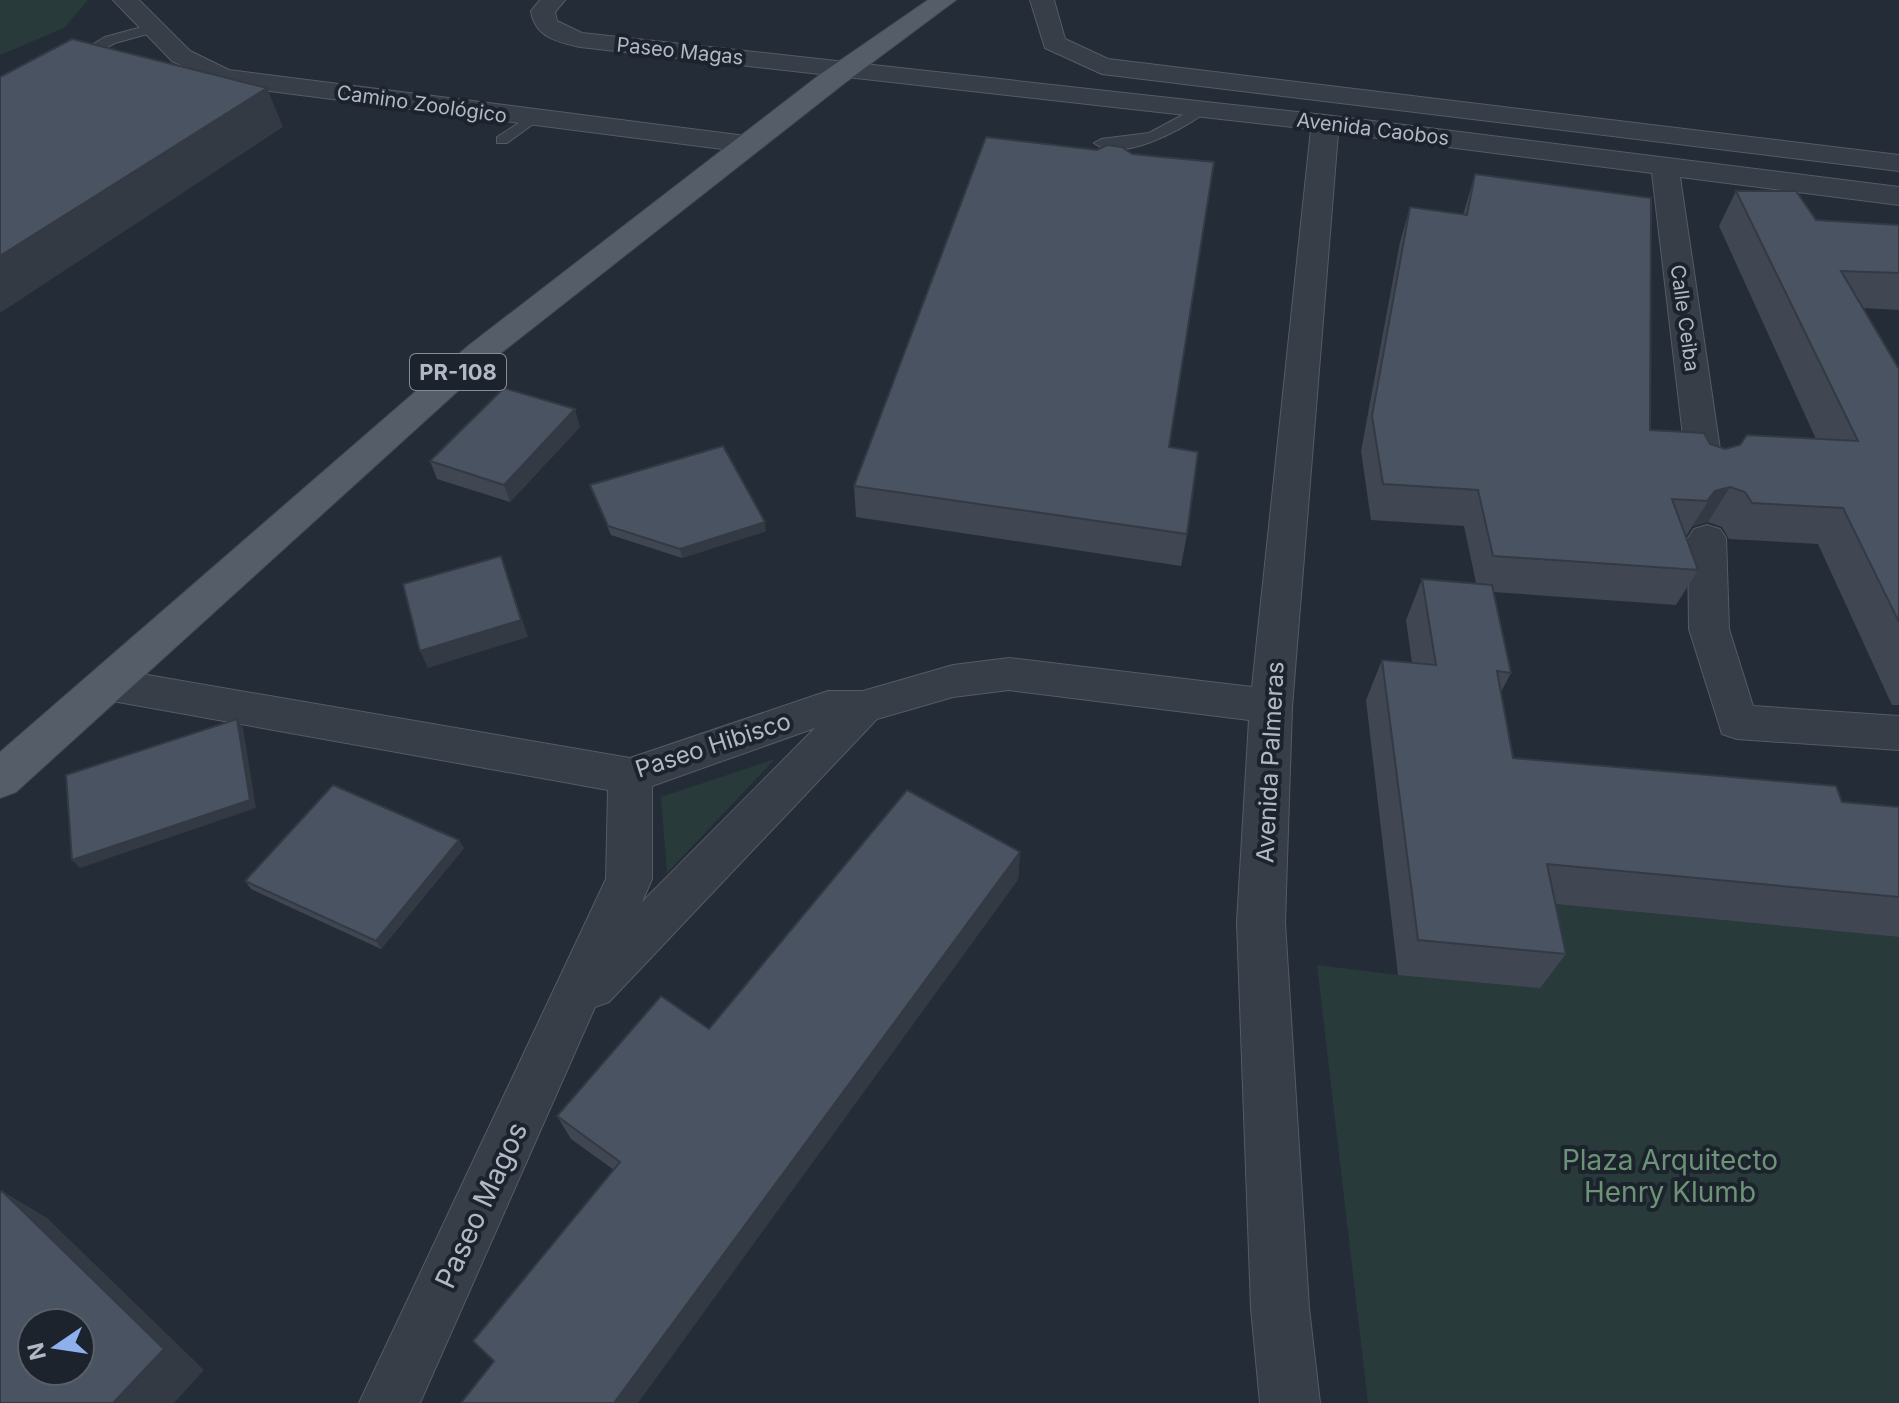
<svg xmlns="http://www.w3.org/2000/svg" width="1899" height="1403" font-family="Inter,sans-serif">
  <style>
    .green { fill: #293a3b }
    .lines { fill: none; stroke-linecap: round; stroke-linejoin: round }
    .lane-casing { stroke: #555b66; stroke-width: 2 }
    .street-casing { stroke: #555b66; stroke-width: 2 }
    .primary-casing { stroke: #404751; stroke-width: 2 }
    .lane { fill: #373e48; fill-rule: evenodd }
    .street { fill: #373e48; fill-rule: evenodd }
    .primary { fill: #555d68; fill-rule: evenodd }
    .wall { fill: #404753 }
    .shaded-wall { fill: #343a44 }
    .building { fill: #4a5361; stroke: #343a44; stroke-width: 2; fill-rule: evenodd }
    .labels { text-anchor: middle; dominant-baseline: central; stroke-width: 8; stroke-linejoin: round; paint-order: stroke }
    .far-street-label { font-size: 20px; fill: #b2b8c4; stroke: #1c232d }
    .shield { fill: #1c232d; stroke: #858b97; stroke-width: 2 }
    .shield-label { font-size: 22px; font-weight: bold; fill: #b2b8c4 }
    .street-label { font-size: 24px; fill: #b2b8c4; stroke: #1c232d }
    .near-park-label { font-size: 28px; fill: #6c9376; stroke: #1c232d }
    .near-street-label { font-size: 28px; fill: #b2b8c4; stroke: #1c232d }
  </style>
  <rect width="100%" height="100%" fill="#242c38"/>
  <g class="green">
    <polygon points="0,0 88,0 64,28 0,55"/>
    <polygon points="775,759 667,873 661,797"/>
    <polygon points="1523,901 1899,937 1899,1403 1368,1403 1317,965 1398,975"/>
  </g>
  <g class="lines">
    <defs>
      <g id="lane">
        <polygon points="153,24 158,25 158,31 115,43 78,63 66,60 105,37"/>
        <path d="M1201 105 1206 106V112C1183 129 1121 164 1094 143L1101 139 1149 133Z"/>
        <polygon points="531,115 538,119 536,122 507,143 497,143 497,137"/>
      </g>
      <g id="street">
        <polygon points="113,0 139,0 190,51 229,70 746,136 756,138 760,144 756,150 746,152 223,85 172,61"/>
        <path d="M540 0H565L555 12 557 21 582 33 1325 115 1899 187V205L1680 177 1723 470 1718 478 1705 482 1692 478 1687 470 1652 173 1338 133 1292 707 1285 922 1309 1308 1320 1403H1260L1251 1308 1237 922 1249 720 1009 690 953 697 877 719 609 1002 595 1007 420 1403H359L606 879 608 790 107 700 92 695 86 684 92 673 107 668 630 758 828 691H863L953 665 1009 658 1252 687 1311 129 580 47C557 42 535 37 531 11ZM815 728 642 902 652 879V786Z"/>
        <polygon points="1030,0 1054,0 1065,39 1108,59 1899,155 1899,171 1102,74 1045,48"/>
        <polygon points="1707,525 1720,529 1726,538 1729,629 1753,706 1899,716 1899,750 1737,739 1722,734 1689,629 1688,538 1694,529"/>
      </g>
      <polygon id="primary" points="928,0 956,0 842,85 492,360 16,792 0,798 0,752 468,346 822,73"/>
    </defs>
    <use href="#lane" class="lane-casing"/>
    <use href="#street" class="street-casing"/>
    <use href="#primary" class="primary-casing"/>
    <use href="#lane" class="lane"/>
    <use href="#street" class="street"/>
    <use href="#primary" class="primary"/>
  </g>
  <g class="wall">
    <polygon points="1475,174 1650,430 1710,444 1725,449 1816,439 1719,226 1736,191 1816,220 1899,225 1899,310 1863,308 1899,369 1899,705 1892,705 1818,544 1729,539 1722,527 1708,522 1693,526 1686,536 1698,570 1676,605 1493,592 1511,673 1501,692 1513,758 1842,802 1899,807 1899,937 1555,904 1566,954 1540,988 1398,975 1366,700 1382,660 1412,663 1406,620 1422,579 1476,583 1464,526 1371,520 1361,451 1400,242 1410,207 1463,215"/>
    <polygon points="580,427 510,502 437,479 430,461"/>
    <polygon points="1169,447 1187,534 1181,566 856,517 854,486"/>
    <polygon points="590,485 766,531 682,558 611,535 593,494"/>
    <polygon points="464,848 381,949 251,889 245,881"/>
    <polygon points="1020,852 1018,880 494,1361 614,1170 571,1139 557,1116"/>
  </g>
  <g class="shaded-wall">
    <polygon points="267,88 283,127 0,313 0,256"/>
    <polygon points="575,409 580,427 510,502 504,485"/>
    <polygon points="1730,487 1708,522 1693,526 1685,537 1715,491"/>
    <polygon points="765,522 766,531 682,558 680,549"/>
    <polygon points="501,556 528,637 428,668 420,651"/>
    <polygon points="237,719 243,728 256,808 80,868 72,860"/>
    <polygon points="459,840 464,848 381,949 376,941"/>
    <polygon points="1020,852 1018,880 638,1403 614,1403"/>
    <polygon points="2,1191 47,1218 204,1370 174,1403 113,1403"/>
  </g>
  <g class="building">
    <polygon points="72,39 267,88 0,256 0,77"/>
    <polygon points="986,137 1097,150 1107,145 1122,147 1132,154 1214,162 1169,447 1198,452 1187,534 854,486"/>
    <polygon points="1475,174 1651,198 1650,430 1704,433 1710,444 1725,449 1740,445 1747,435 1858,441 1736,191 1796,191 1816,220 1899,225 1899,273 1841,271 1899,369 1899,622 1843,508 1752,503 1745,492 1730,487 1715,491 1707,501 1672,499 1698,570 1493,556 1478,490 1383,484 1372,416 1410,207 1467,215"/>
    <polygon points="504,388 575,409 504,485 430,461"/>
    <polygon points="723,446 765,522 680,549 608,526 590,485"/>
    <polygon points="501,556 521,620 420,651 403,584"/>
    <polygon points="1422,579 1492,585 1511,673 1497,671 1513,758 1836,786 1842,802 1899,807 1899,897 1547,864 1566,954 1418,940 1382,660 1436,665"/>
    <polygon points="237,719 250,800 72,860 66,775"/>
    <polygon points="333,785 459,840 376,941 245,881"/>
    <polygon points="907,790 1020,852 614,1403 461,1403 494,1361 473,1341 620,1162 557,1116 661,996 709,1029"/>
    <path d="M2 1191 164 1349 113 1403H0V1193ZM32 1323H80V1371H32Z"/>
  </g>
  <g class="labels">
    <g class="far-street-label">
      <text transform="translate(680 51) rotate(6)">Paseo Magas</text>
      <text transform="translate(422 104) rotate(8)">Camino Zoológico</text>
      <text transform="translate(1373 129) rotate(7)">Avenida Caobos</text>
      <text transform="translate(1685 318) rotate(82)">Calle Ceiba</text>
    </g>
    <rect class="shield" x="410" y="354" width="96" height="36" rx="6"/>
    <g class="shield-label">
      <text x="458" y="372">PR-108</text>
    </g>
    <g class="street-label">
      <text transform="translate(713 745) rotate(-18)">Paseo Hibisco</text>
      <text transform="translate(1270 762) rotate(-87)">Avenida Palmeras</text>
    </g>
    <g class="near-park-label">
      <text x="1670" y="1160">Plaza Arquitecto<tspan x="1670" dy="32">Henry Klumb</tspan></text>
    </g>
    <g class="near-street-label">
      <text transform="translate(481 1205) rotate(-65)">Paseo Magos</text>
    </g>
  </g>
  <g transform="translate(56 1347) rotate(257)"><circle r="38" fill="#1c232d" stroke="#585f69" stroke-width="2"/>
  <path d="M0-6L14 30L0 20L-14 30Z" fill="#8eb0ed"/>
  <text y="-12" font-size="22" font-weight="bold" text-anchor="middle" fill="#b2b8c4">N</text>
  </g>
</svg>
